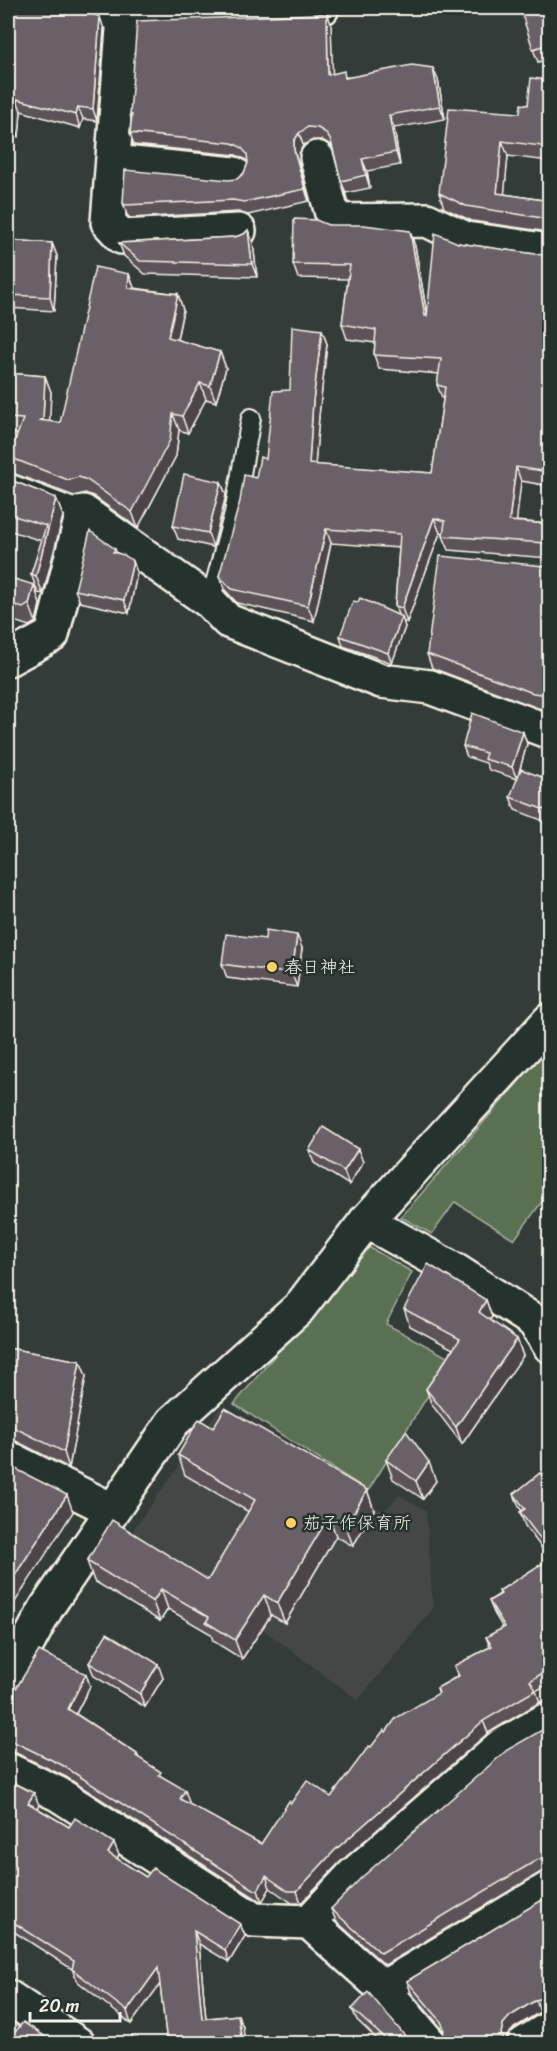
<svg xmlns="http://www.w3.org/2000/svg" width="557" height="2051" font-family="Sriracha,'Klee One',sans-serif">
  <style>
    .built { fill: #444747 }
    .green { fill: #5a6f53; stroke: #a7b09e; stroke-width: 1.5 }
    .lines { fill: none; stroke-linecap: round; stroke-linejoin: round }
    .lane-casing { stroke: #f4f1e8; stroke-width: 22 }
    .street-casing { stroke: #f4f1e8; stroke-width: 38 }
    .lane { stroke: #26332d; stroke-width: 18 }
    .street { stroke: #26332d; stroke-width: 33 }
    .wall { fill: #5c5359; stroke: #f4f1e8; stroke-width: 1.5 }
    .shaded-wall { fill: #4b4449; stroke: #f4f1e8; stroke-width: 1.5 }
    .building { fill: #6b6168; stroke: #f4f1e8; stroke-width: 1.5 }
    .poi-dot { fill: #ffd166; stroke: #26332d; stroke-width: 2 }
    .labels { text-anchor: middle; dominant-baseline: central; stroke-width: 5; stroke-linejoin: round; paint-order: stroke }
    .poi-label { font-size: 18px; fill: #f4f1e8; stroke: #26332d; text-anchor: start }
  </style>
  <rect width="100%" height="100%" fill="#343c39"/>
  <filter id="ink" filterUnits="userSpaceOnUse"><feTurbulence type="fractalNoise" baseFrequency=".0167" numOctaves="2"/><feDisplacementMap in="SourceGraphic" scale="12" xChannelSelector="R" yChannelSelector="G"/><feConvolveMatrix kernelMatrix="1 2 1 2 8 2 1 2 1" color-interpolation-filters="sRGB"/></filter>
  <g filter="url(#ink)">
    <polygon class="built" points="221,1406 384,1512 399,1495 426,1510 433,1609 358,1700 132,1532"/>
    <g class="green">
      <polygon points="549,1047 549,1192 514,1240 455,1202 432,1234 401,1217"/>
      <polygon points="367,1246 412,1272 386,1324 451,1359 368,1491 234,1404"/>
    </g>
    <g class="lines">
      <defs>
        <g id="lane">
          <polyline points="8,483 83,512"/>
          <polyline points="210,602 234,513 251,418"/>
        </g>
        <g id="street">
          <polyline points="100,8 124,16 322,8"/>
          <polyline points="124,16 108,222 122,237 239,231"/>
          <polyline points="317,158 334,221 427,220 466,239 550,251"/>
          <polyline points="113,162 234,174"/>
          <polyline points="8,659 52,635 83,512 210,602 228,621 381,681 430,687 550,732"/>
          <polyline points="366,1221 456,1271 534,1321 550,1346"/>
          <polyline points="8,1458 112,1510"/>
          <polyline points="8,1680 47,1607 173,1422 299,1308 366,1221 550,1020"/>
          <polyline points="8,1770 58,1794 254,1920 309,1922 383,1988 430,2044"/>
          <polyline points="309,1922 352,1876 500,1747 550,1718"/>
          <polyline points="383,1988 550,1888"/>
          <polyline points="8,1997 78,2044"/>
          <polyline points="524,2044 550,2028"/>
        </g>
      </defs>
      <use href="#lane" class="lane-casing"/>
      <use href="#street" class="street-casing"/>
      <use href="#lane" class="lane"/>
      <use href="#street" class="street"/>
    </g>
    <g class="wall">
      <polygon points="8,8 82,9 104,29 97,121 83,119 80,128 21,111 19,137 8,136"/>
      <polygon points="549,8 549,59 538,62 533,49"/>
      <polygon points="331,24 332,74 346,77 438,80 445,119 394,128 400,165 367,171 370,188 346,193 341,181 333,149 331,145 322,140 313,140 303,145 299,154 299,163 309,201 248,215 238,212 130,218 127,215 123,203 237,179 244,173 248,163 245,159 236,155 134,145 130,133 131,119 130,114"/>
      <polygon points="549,80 549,161 508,156 504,194 549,201 549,232 472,221 444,208 439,193 520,113"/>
      <polygon points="328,225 415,246 427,314 458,243 542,255 549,254 549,486 521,481 516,521 549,524 549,558 449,550 443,536 443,534 440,533 407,622 403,622 405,627 392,663 343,646 340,636 398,615 395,606 399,548 331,543 314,621 237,603 225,590 219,576 256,478 266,459 290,390 322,330 327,344 319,416 315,465 432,473 443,400 437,385 439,374 379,369 374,355 375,343 347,339 342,324 348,279 298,278 293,264"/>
      <polygon points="248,230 253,243 257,277 145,274 124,256 119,243 235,237 244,234"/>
      <polygon points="8,240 52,243 57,256 54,311 8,308"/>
      <polygon points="129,274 134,288 178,294 183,310 177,340 220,352 226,368 216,402 206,399 188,433 179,430 176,456 138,528 93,496 85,493 74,496 15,474 9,457 18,434 8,434 8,373 45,376 51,392 49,421 60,423"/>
      <polygon points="8,479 56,498 63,516 43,594 38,593 31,574 42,541 8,530"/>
      <polygon points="221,482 226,495 213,547 178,539 173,526"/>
      <polygon points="115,549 117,553 133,561 137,573 129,613 80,602 75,590"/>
      <polygon points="549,564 549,709 538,708 432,668 427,654 544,566"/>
      <polygon points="8,577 40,604 36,622 29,626 8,619"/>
      <polygon points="523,732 527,744 517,779 489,770 486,763 467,757 463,746"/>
      <polygon points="549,780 549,823 515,810 510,797"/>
      <polygon points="302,948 297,987 227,978 222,964"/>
      <polygon points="309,1150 363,1162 349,1185 314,1163"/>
      <polygon points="486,1300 492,1317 490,1320 517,1339 523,1356 462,1444 432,1405 426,1389 453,1349 410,1326 404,1309"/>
      <polygon points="8,1348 80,1361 86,1376 69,1468 16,1441 8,1441"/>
      <polygon points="213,1428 367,1490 374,1510 353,1546 336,1536 285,1623 271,1615 242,1659 213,1641 211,1634 168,1609 160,1621 94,1581 87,1561 208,1580 249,1512 185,1475 178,1455"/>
      <polygon points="386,1460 436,1481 423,1499 393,1479"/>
      <polygon points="540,1473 547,1555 525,1526 520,1512 522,1511 519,1507 514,1494"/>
      <polygon points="549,1559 549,1683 536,1691 540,1702 488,1733 340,1862 301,1903 292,1903 270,1888 262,1902 260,1901 66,1777 16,1753 8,1751 8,1696 10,1698 86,1674 90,1686 76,1714 137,1754 139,1758 162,1777 189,1802 188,1804 261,1844 291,1803 331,1797 371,1747 386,1732 439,1694 437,1688 458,1676 454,1666 490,1647 486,1637 503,1628 494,1613 489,1601 500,1594 499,1591"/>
      <polygon points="89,1663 163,1678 145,1707 94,1676"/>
      <polygon points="549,1726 549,1870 541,1872 385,1965 336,1921 331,1909"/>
      <polygon points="8,1780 39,1805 37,1808 69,1827 114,1843 119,1855 117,1859 146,1877 240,1924 245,1936 229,1962 199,1944 206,2018 238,2015 243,2027 167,2043 160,1984 131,2024 77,1981 72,1969 8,1928"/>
      <polygon points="549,1896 549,2009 540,2012 514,2028 507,2036 443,2038 444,2031 411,1993 407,1981"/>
      <polygon points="352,2009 411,2043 381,2043 357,2020"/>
    </g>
    <g class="shaded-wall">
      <polygon points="327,12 331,24 333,87 328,75"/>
      <polygon points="100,17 104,29 97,121 93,109"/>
      <polygon points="433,68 438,80 445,119 440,106"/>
      <polygon points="17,99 21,111 19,137 15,125"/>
      <polygon points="78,107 83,119 80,128 76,115"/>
      <polygon points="389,115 394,128 400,165 396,152"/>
      <polygon points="299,133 303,145 299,154 299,163 309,201 305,189 294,150 294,141"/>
      <polygon points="502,141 508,156 503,208 497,193"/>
      <polygon points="362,159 367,171 370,188 366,175"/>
      <polygon points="248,230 253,243 257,277 252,264"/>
      <polygon points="410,231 415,246 430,331 425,316"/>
      <polygon points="52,243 57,256 54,311 50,297"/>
      <polygon points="129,274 135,290 128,288"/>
      <polygon points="178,294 183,310 174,353 168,337"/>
      <polygon points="322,330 327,344 319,416 314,479 309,464 313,401"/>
      <polygon points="220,352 226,368 216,402 210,386"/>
      <polygon points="45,376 51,392 49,436 43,420"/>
      <polygon points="200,383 206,399 188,433 182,416"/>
      <polygon points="173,414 179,430 176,456 138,528 132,512"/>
      <polygon points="516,467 521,481 515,535 509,521"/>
      <polygon points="221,482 226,495 213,547 208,533"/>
      <polygon points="56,498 63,516 43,594 36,576"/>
      <polygon points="434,518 440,533 407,622 402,608"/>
      <polygon points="326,529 331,543 314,621 308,606"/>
      <polygon points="133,561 137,573 129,613 124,600"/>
      <polygon points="34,585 40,604 36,622 29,604"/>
      <polygon points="402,617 405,627 392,663 388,653"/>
      <polygon points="523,732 527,744 517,779 512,767"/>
      <polygon points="549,798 549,821 545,810"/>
      <polygon points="297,935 302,948 297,987 292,974"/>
      <polygon points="358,1149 363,1162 349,1185 344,1171"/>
      <polygon points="486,1300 492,1317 485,1329 479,1312"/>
      <polygon points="517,1339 523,1356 462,1444 456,1427"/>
      <polygon points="80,1361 86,1376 69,1468 64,1452"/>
      <polygon points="429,1462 436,1481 423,1499 416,1481"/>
      <polygon points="367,1490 374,1510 353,1546 346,1526"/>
      <polygon points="67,1495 73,1512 8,1613 8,1586"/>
      <polygon points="329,1516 336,1536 285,1623 277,1603"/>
      <polygon points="549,1536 549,1553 547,1555 542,1541"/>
      <polygon points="161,1589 168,1609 160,1621 153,1602"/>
      <polygon points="264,1595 271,1615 242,1659 235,1640"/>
      <polygon points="158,1664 163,1678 145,1707 140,1694"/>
      <polygon points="86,1674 90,1686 72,1721 68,1709"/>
      <polygon points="483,1721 488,1733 340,1862 301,1903 297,1891 335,1850"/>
      <polygon points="185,1790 189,1802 184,1811 180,1799"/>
      <polygon points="34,1793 39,1805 33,1816 28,1803"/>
      <polygon points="114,1843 119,1855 112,1865 108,1853"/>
      <polygon points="266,1876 270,1888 262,1902 258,1890"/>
      <polygon points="240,1924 245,1936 229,1962 225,1950"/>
      <polygon points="194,1931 199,1944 207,2031 202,2019"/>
      <polygon points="158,1968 163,1980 131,2024 127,2011"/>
      <polygon points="536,2000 540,2012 514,2028 507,2036 506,2043 504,2043 501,2033 503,2024 510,2016"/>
      <polygon points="238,2015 243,2027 245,2043 242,2043"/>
    </g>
    <g class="building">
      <polygon points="8,8 81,8 82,9 100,17 93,109 78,107 76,115 17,99 15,125 8,125"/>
      <polygon points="520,8 549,8 549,44 533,49"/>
      <polygon points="327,12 328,75 344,71 345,78 412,65 433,68 440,106 389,115 396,152 362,159 366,175 341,181 331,141 326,133 318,128 308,127 299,133 294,141 294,150 305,189 244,202 233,200 125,205 123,203 125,170 228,180 237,179 244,173 248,163 247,154 241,147 232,143 130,133 132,115 130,114 137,21 318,14"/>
      <polygon points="531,78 549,80 549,147 502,141 497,193 549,201 549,219 466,206 439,193 449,108 520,113 521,104 528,105"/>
      <polygon points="294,219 316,220 328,225 364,225 410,231 425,316 427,316 435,233 458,243 542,255 549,254 549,472 516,467 509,521 549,524 549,545 546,543 443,536 445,521 434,518 402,608 395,606 400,534 326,529 308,606 232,589 219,576 240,501 244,475 256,478 260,457 266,459 273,391 290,390 292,326 322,330 313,401 309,464 432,473 445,387 437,385 441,359 374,355 376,330 342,324 350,265 293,264"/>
      <polygon points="248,230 252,264 140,261 119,243 235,237 244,234"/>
      <polygon points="8,240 52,243 50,297 8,295"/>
      <polygon points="95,267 129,274 128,288 178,294 168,337 220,352 210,386 200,383 182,416 173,414 170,440 132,512 87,480 79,477 68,480 9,457 23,419 8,418 8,373 45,376 43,420 39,420 60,423"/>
      <polygon points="184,474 221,482 208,533 173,526"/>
      <polygon points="8,479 56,498 36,576 31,574 46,526 8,514"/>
      <polygon points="90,531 115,549 113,552 124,555 133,561 124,600 75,590"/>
      <polygon points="440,556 544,566 549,564 549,695 533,693 427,654"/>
      <polygon points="8,577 34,585 29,604 23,608 8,603"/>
      <polygon points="360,598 402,617 388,653 340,636 353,601 358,602"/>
      <polygon points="472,713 523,732 512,767 484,759 486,753 463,746"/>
      <polygon points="521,769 549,780 549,798 545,810 510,797"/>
      <polygon points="266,930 297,935 292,974 222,964 226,934 265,939"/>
      <polygon points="323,1127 358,1149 344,1171 309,1150"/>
      <polygon points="428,1264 486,1300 479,1312 517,1339 456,1427 426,1389 460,1339 404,1309"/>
      <polygon points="8,1348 80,1361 64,1452 11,1426 8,1426"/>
      <polygon points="225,1408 367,1490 346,1526 329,1516 277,1603 264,1595 235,1640 206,1622 209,1617 161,1589 153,1602 87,1561 112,1520 208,1580 255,1500 178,1455 199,1419 213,1428"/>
      <polygon points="406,1431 429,1462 416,1481 386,1460"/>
      <polygon points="8,1465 67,1495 8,1586"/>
      <polygon points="540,1473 549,1485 549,1536 542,1541 520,1512 525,1509 514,1494"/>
      <polygon points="549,1559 549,1669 530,1681 536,1690 483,1721 335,1850 297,1891 288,1891 266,1876 258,1890 255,1890 62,1765 12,1741 8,1740 8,1696 10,1698 39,1651 86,1674 68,1709 137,1754 136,1756 161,1772 159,1775 185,1790 180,1799 261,1844 289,1801 291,1803 307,1780 331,1797 369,1746 371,1747 384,1730 386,1732 396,1718 439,1693 437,1688 459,1676 454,1666 492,1646 486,1637 505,1627 489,1601 501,1594 499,1591"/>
      <polygon points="107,1633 158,1664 140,1694 89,1663"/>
      <polygon points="549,1726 549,1858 546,1857 537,1860 381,1953 331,1909 361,1878 507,1750"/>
      <polygon points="8,1780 34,1793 28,1803 69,1827 75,1818 114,1843 108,1853 146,1877 153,1868 240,1924 225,1950 194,1931 202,2019 238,2015 242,2043 167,2043 158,1968 127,2011 72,1969 74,1961 8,1919"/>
      <polygon points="549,1896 549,1998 545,1997 536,2000 510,2016 503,2024 501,2033 503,2041 506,2043 440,2043 443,2038 444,2028 440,2020 407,1981"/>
      <polygon points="368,1992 411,2043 390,2043 352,2009"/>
      <polygon points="23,2022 55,2043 8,2043 8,2025 16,2031"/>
      <polygon points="549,2036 549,2043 537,2043"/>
    </g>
  </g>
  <g class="poi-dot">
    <circle cx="272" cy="967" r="6"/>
    <circle cx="291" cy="1523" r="6"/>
  </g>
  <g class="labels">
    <g class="poi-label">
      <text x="284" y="967">春日神社</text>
      <text x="303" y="1523">茄子作保育所</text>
    </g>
  </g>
  <rect width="557" height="2051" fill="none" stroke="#26332d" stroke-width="30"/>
  <rect x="15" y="15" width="527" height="2021" fill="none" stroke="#f4f1e8" stroke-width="2" filter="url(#ink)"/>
  <path d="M30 2012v9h90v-9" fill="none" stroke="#f4f1e8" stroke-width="3"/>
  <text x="39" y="2012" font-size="18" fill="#f4f1e8" stroke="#26332d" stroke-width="4.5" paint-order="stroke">20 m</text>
</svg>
